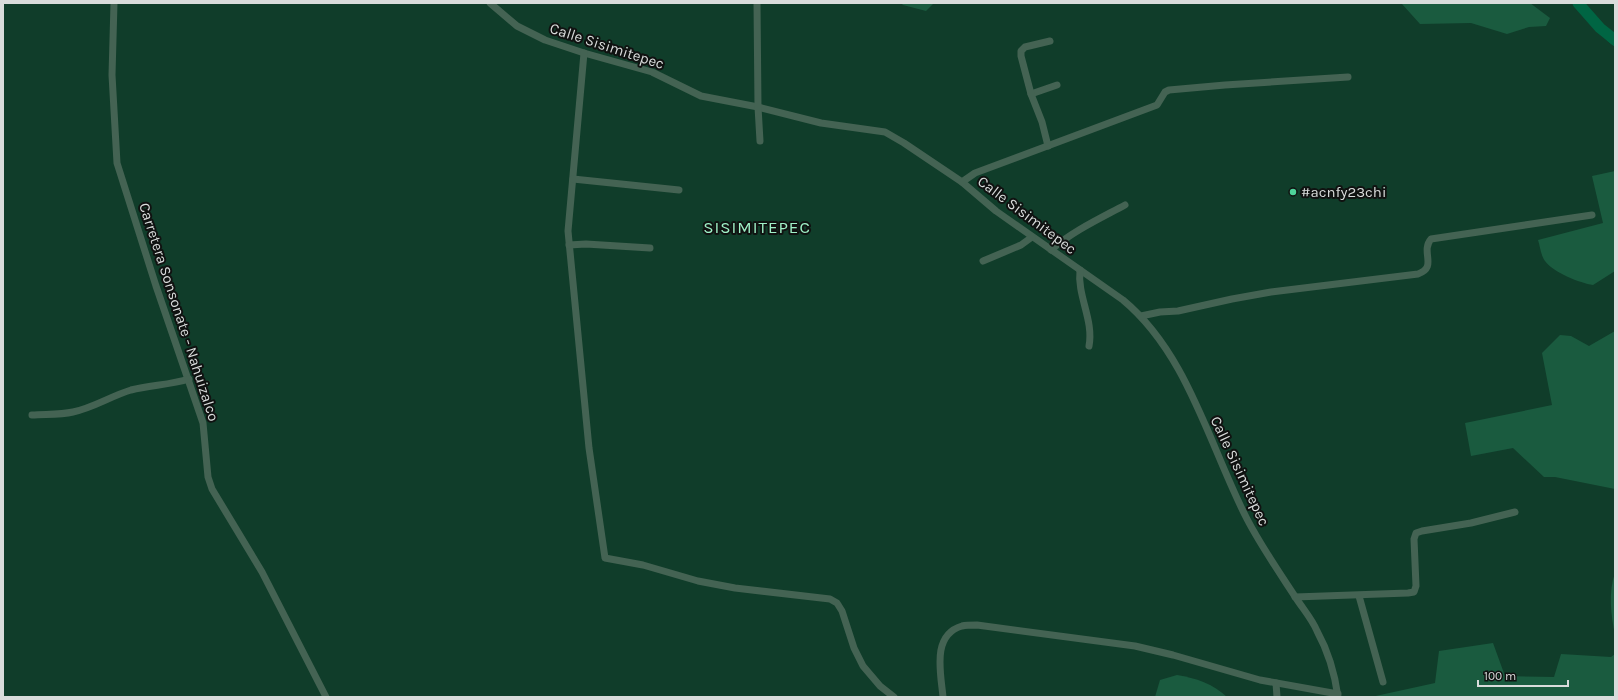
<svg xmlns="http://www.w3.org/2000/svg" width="1618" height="700" font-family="Karla,sans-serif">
<rect width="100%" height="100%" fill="#252a27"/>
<rect fill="#103d2a" x="3" y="3" width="1612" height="694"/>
<g fill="#1a5b3f">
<path d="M901 3H934L926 11 903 5Z"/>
<path d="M1396 3H1530L1550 18 1546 26 1529 27 1507 34 1471 23 1420 24 1402 4Z"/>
<path d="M1615 171V271L1593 285C1580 283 1554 273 1545 261 1541 256 1540 246 1538 240L1603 223 1592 176Z"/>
<path d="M1615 331V489L1555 477H1544L1513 448 1471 456 1465 423 1552 405 1542 353 1560 335 1571 336 1589 346Z"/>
<path d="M1615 573V635C1611 616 1608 592 1615 573Z"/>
<path d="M1493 643 1505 676 1554 677 1561 654 1611 657 1615 654V697H1371L1435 683 1439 651Z"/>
<path d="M1177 675C1196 678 1213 684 1227 697H1155L1160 680Z"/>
</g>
<path fill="#006543" d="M1593 21 1615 34V47C1605 40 1598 32 1593 21Z"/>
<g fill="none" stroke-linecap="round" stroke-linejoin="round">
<path stroke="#006543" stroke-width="11" d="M1578 3 1600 28 1615 40"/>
<g stroke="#446353" stroke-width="7">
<path d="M114 3 112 75 117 163 156 286 203 423 208 477 212 489 262 572 326 697"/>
<path d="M490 3 517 26 545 40 584 53 652 72 701 96 758 107 821 123 885 132 904 143 962 182 996 211 1123 300C1188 354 1209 445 1247 519 1261 546 1279 572 1296 598 1303 609 1312 619 1317 631 1328 651 1335 675 1338 697"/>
<path d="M757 3 758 107 760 141"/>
<path d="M584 53 568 231 589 448 605 558 643 565 698 581 735 588 830 599 837 603 842 611 854 648 863 666 880 686 894 697"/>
<path d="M1031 94 1057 85"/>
<path d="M1048 146 1042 122 1031 94 1021 56V51L1025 47 1050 41"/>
<path d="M573 179 679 190"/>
<path d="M962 182 975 173 1157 105 1165 92 1169 90 1225 85 1348 77"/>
<path d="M569 245 586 244 650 248"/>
<path d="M1051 250C1073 231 1099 219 1125 205"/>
<path d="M983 261 1021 245 1032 237"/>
<path d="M1080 270C1077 296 1094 320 1089 346"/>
<path d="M1141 316 1160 312 1178 311 1232 299 1271 292 1418 274C1438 267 1420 252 1431 239L1592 215"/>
<path d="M32 415C46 414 60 415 73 412 93 408 111 396 131 390 150 385 170 385 189 379"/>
<path d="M1359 596 1383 682"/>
<path d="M1295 597 1408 593 1414 592 1416 586 1414 539 1416 533 1422 531 1471 523 1515 512"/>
<path d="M1276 683 1277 697"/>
<path d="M943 697C941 674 931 635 962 626 966 625 972 625 977 625L1135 646 1173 655 1260 680 1338 694"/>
</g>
</g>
<circle fill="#4ed39a" stroke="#101211" stroke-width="1.5" cx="1293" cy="192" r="4"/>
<g text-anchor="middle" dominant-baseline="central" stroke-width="4" stroke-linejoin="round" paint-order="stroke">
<g font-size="15" fill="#d9dcdb" stroke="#101211">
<text transform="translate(607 46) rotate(18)">Calle Sisimitepec</text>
<text transform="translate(1027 215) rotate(37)">Calle Sisimitepec</text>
<text transform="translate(179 312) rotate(72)">Carretera Sonsonate - Nahuizalco</text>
<text transform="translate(1240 471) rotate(65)">Calle Sisimitepec</text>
</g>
<g font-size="15" fill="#d9dcdb" stroke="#101211" text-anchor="start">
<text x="1301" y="192">#acnfy23chi</text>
</g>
<g font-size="17" letter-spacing="1" fill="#9ff1c7" stroke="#101211">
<text x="757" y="227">SISIMITEPEC</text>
</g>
</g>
<rect width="1618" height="700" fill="none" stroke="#d9dcdb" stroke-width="8"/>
<path d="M1478 680v6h90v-6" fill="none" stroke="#d9dcdb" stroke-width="2"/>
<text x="1484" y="680" font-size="12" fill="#d9dcdb" stroke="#101211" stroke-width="3" paint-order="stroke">100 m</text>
</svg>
